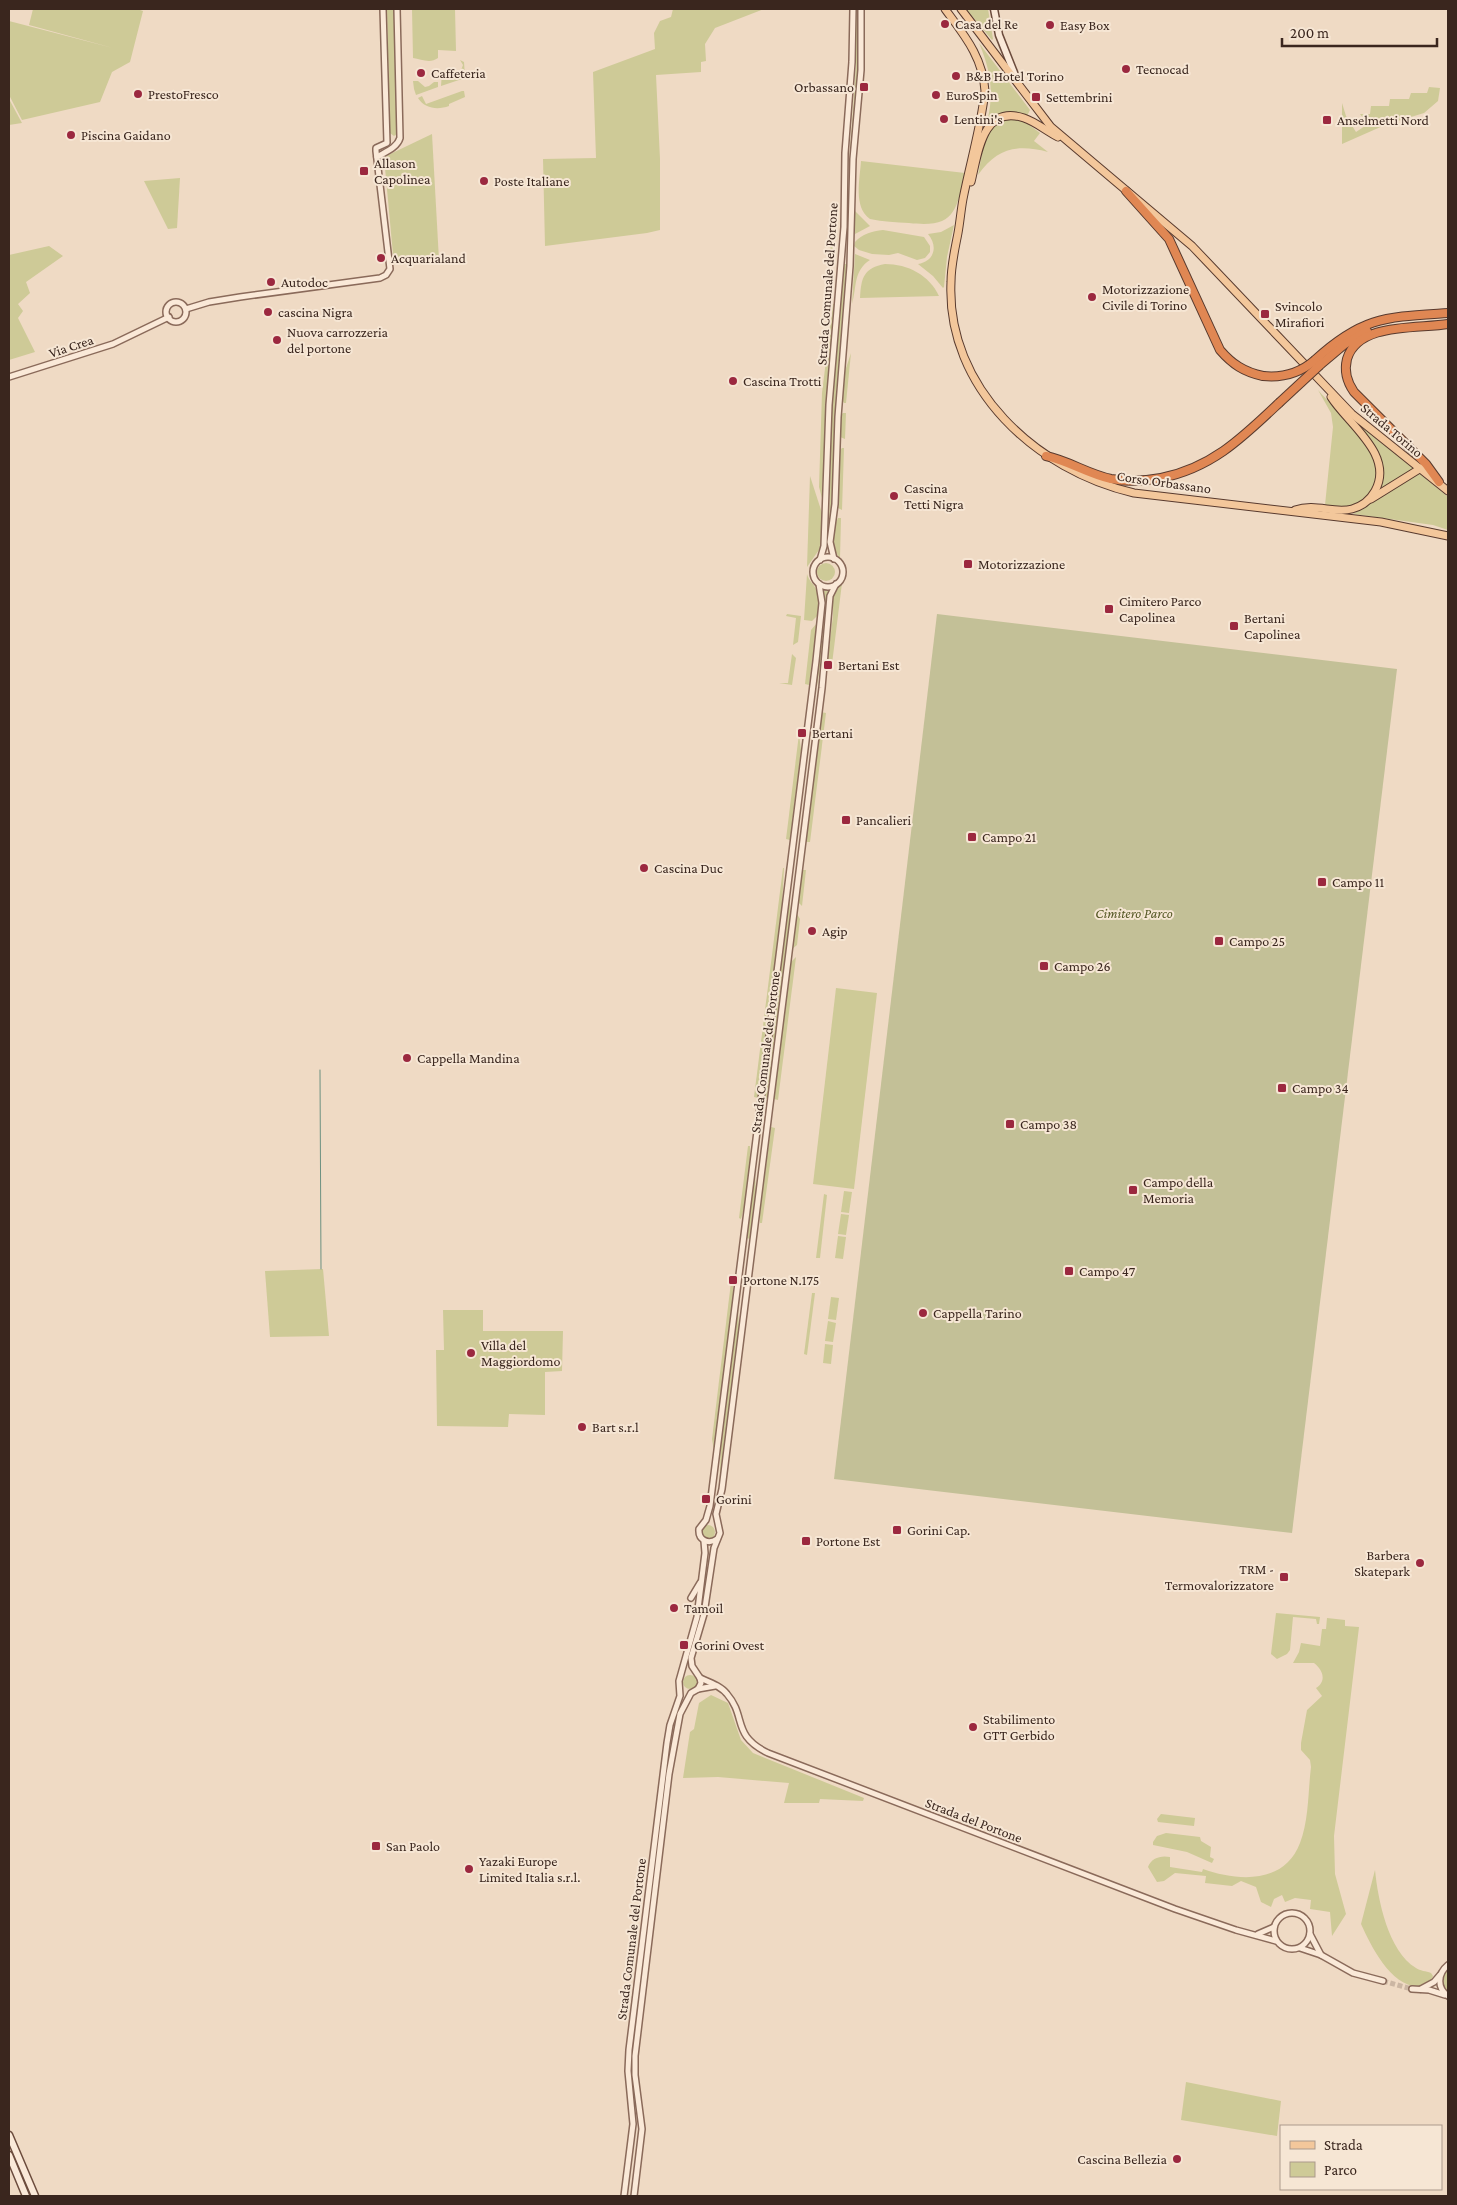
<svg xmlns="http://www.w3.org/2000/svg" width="1457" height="2205" font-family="'Crimson Pro',serif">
<rect width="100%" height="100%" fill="#efdac4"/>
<g fill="#ceca97">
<path d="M33 9H137L143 11 130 62 112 72 100 102 22 120 9 95V21L113 48 29 25Z"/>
<path d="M387 9H395L398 133 394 136 390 133Z"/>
<path d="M412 9H455L456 51 438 50V58C430 64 421 59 413 58Z"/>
<path d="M673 9H764L715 28 705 44 706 61 701 62V72L656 75 660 159V230L647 233 545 246 543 159 596 158 593 72 655 49 654 33 660 21 671 17Z"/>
<path d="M856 9H859V69L851 166 849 165 856 67Z"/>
<path d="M966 9H988L993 39 992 40Z"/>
<path d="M979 43 1030 110 1027 116 1009 113 991 119 988 118C994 90 990 69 979 43Z"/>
<path d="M460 60 464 62 465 78 441 86 442 72H448L453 75 460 73 463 65Z"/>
<path d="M413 81H418L425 87 429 86 434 82H438V87L416 95 414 89Z"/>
<path d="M1429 87 1440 88 1438 101 1424 113 1385 125 1342 144V103L1346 116 1356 132 1368 124 1360 114H1370L1371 106H1389L1390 99H1409L1411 93H1427Z"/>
<path d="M462 91H464L465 97 449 104V106C438 110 425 109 418 98L422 96 426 104Z"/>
<path d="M9 99 22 123 9 125Z"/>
<path d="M1007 119 1024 121 1040 133 1034 141 1048 152C1017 144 997 148 978 175 983 152 982 128 1007 119Z"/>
<path d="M432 134 439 260 394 265 384 157Z"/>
<path d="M861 161 965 173C956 213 954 228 909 223 896 222 883 222 870 219 853 207 860 179 861 161Z"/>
<path d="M180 178 177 228 168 229 144 181Z"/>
<path d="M855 211 870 226 855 234 854 212Z"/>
<path d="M954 225 947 257 944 287 943 288 933 276 918 264C935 261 938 246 928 234L941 232Z"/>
<path d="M833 226H837L833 260H829Z"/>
<path d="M883 230 924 237 930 246V252L925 258 917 260 898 253 889 255 872 254 859 250 854 246 855 242C862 234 872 231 883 230Z"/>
<path d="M49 246 63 256 26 282 30 293 18 304 23 311 18 318 35 352 9 360V255Z"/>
<path d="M855 254 870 260C853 271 857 287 852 304Z"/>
<path d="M843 264H847L836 396 832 511 829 534 832 396Z"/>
<path d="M885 264C908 264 929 275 939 296L860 298C861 277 864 268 885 264Z"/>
<path d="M833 304H835L827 395 822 498 819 487 822 393Z"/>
<path d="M851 353 846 403H844L842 400 844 374Z"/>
<path d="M1318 390C1338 413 1400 465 1367 496 1355 508 1340 508 1325 505L1333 427 1331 413Z"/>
<path d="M843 413H846L845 439 840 437 841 415Z"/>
<path d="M1355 422 1414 469 1380 490C1387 455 1375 448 1355 422Z"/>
<path d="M842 448H844L842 510 838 508 840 450Z"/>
<path d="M1419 473 1448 497V530L1433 525 1353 514Z"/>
<path d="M810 476 822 513 821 547 807 567Z"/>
<path d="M838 518H841L840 558C830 548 832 530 838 518Z"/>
<circle cx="826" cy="572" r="9"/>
<path d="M807 574C809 581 813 583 816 589 820 596 819 607 818 615L812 621 804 620Z"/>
<path d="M842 583 832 664H827L833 616V596Z"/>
<path d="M824 591H829L827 597 828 615 817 686H815L825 602Z"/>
<path d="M787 614 801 616 798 642 793 645 796 618 786 616Z"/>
<path d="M817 623 809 685 805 684 811 630Z"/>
<path d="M792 654 796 658 792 685 779 683H788Z"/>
<path d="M821 712 826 713 810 842H806Z"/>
<path d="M799 734 801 750 790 840 786 839Z"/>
<path d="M783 868H784L782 907 758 1098 754 1097Z"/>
<path d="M802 870H806L802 906 798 902Z"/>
<path d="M789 893 791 916 769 1095 767 1099H764Z"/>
<path d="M797 914 800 919 797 945 792 949Z"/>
<path d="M796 957 778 1100 774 1099 791 962Z"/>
<path d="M836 988 877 993 854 1189 813 1184Z"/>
<path d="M771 1127 775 1128 762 1223H760V1213Z"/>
<path d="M748 1146H750C751 1171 748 1195 741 1219L739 1218Z"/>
<path d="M755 1173 756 1194 750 1239 747 1238Z"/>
<path d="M844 1191 852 1192 849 1213 841 1212Z"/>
<path d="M824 1194 827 1195 820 1258H816Z"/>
<path d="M841 1214 849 1215 846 1235 838 1234Z"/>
<path d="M838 1236 846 1237 843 1259 835 1258Z"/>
<path d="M323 1269 329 1336 270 1337 265 1271Z"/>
<path d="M731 1282 733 1283V1300L714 1451 712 1439Z"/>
<path d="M812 1293H815L807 1355 804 1354Z"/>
<path d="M831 1297 839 1298 836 1320 828 1319Z"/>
<path d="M738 1308 739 1332 719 1495 721 1442Z"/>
<path d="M443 1310H483V1331H563L562 1371 545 1372V1415L509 1414 508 1427 437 1426 436 1350H444Z"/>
<path d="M828 1321 836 1323 833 1342 825 1341Z"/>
<path d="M825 1344 833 1345 831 1364 823 1363Z"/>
<circle cx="708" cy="1532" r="7"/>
<path d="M1276 1613 1320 1617 1319 1624H1317L1316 1619 1293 1617 1290 1650 1287 1654 1277 1659 1271 1654Z"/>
<path d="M1327 1618 1345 1620V1626L1359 1627 1334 1836 1335 1874 1346 1914 1332 1936 1330 1912 1310 1909 1311 1900 1295 1898 1285 1902 1282 1895 1274 1899 1271 1907 1261 1902 1256 1887 1241 1881 1232 1886 1205 1883 1206 1876 1175 1873 1164 1881 1157 1882 1148 1867C1151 1858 1161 1855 1170 1857V1867L1202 1872 1203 1869C1237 1881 1284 1885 1300 1843 1309 1820 1308 1791 1311 1767L1310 1760 1301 1750V1743L1307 1710 1322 1696 1316 1688C1327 1681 1323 1670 1314 1663H1293L1299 1652 1301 1643 1320 1646 1322 1629H1326Z"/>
<circle cx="690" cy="1682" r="7"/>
<path d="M711 1695 728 1703 741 1740 753 1753 864 1798 863 1801 820 1799 819 1803H784L789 1783 718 1777 683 1778 690 1732 694 1729 699 1703Z"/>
<path d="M1161 1814 1195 1818 1194 1826 1158 1822 1157 1819Z"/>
<path d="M1166 1833 1200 1837 1201 1841 1211 1847 1210 1857 1214 1859 1212 1863 1187 1852 1153 1845V1842L1157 1836Z"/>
<path d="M1375 1870C1378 1900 1388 1951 1416 1968 1420 1971 1426 1971 1431 1973L1433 1976C1431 1982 1425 1987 1418 1987 1390 1985 1371 1946 1361 1924Z"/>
<path d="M1448 1965V1996L1441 1988 1444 1969Z"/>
<path d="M1186 2082 1281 2101 1277 2136 1181 2120Z"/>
</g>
<path fill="#c3c097" d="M937 614 1397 669 1292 1533 834 1479Z"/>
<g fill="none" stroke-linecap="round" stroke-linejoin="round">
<path stroke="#6c9181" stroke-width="1" d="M320 1070 321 1269"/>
<path stroke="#cbb6a3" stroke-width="5" stroke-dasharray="5 2.5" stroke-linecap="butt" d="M1383 1981 1412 1989"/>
<defs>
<g id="tertiary">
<path d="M377 157C385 152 397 148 400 138L397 9"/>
<circle cx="176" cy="312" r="10"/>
<path d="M186 309 209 302 240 297 380 278 386 275 390 269 376 151V148L387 143 383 9"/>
<path d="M9 377 113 344 169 317"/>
<circle cx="828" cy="572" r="15"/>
<path d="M834 559 830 542 835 504 838 417 850 266 853 159 861 70V9"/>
<path d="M820 560 824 546 829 405 844 227 845 153 852 62 853 9"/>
<path d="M717 1539C708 1545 698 1540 699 1529L706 1520 710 1506 816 661 822 603 819 584"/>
<path d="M691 1598 700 1583"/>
<path d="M700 1678C709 1682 721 1686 727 1694 747 1717 731 1735 768 1753L1175 1909 1236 1930 1276 1941"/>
<path d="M698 1689 715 1686"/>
<circle cx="1292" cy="1931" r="18"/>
<path d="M1258 1934 1274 1927"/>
<path d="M1310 1934 1321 1955"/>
<path d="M1300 1948 1321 1955 1353 1973 1383 1981"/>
<path d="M1448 1965C1437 1974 1437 1988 1448 1996"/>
<path d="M1412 1989 1429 1990 1445 1995"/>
<path d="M1421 1989 1434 1982 1440 1975"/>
<path d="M624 2196 633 2124 628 2071 629 2050 667 1743 670 1725 680 1696 679 1681 697 1617 705 1553 704 1541"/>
<path d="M634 2196 642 2129 635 2075V2056L669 1774 680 1714 691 1693 698 1689 701 1683 700 1678 692 1666 691 1658 704 1614 714 1548 720 1533 716 1514 722 1489 822 688 830 596 836 584"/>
</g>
<g id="secondary">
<path d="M994 9 999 35 1017 80"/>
<path d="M9 2135 35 2196"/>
<path d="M9 2155 26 2196"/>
</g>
<g id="primary">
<path d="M945 9C964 35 983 57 985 91 981 127 970 163 963 199 961 210 960 222 958 233 955 249 951 265 951 282 946 388 1037 471 1134 493L1381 522 1448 536"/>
<path d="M961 9 1051 127 1192 246 1352 414 1448 491"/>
<path d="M971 182C978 154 982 104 1024 118 1036 122 1046 131 1058 137"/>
<path d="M1371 499 1421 468"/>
<path d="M1295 510C1316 503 1334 514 1352 509 1363 506 1370 500 1375 491 1395 455 1348 424 1331 397"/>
</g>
<g id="motorway">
<path d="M1126 191 1169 239 1220 350C1232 364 1244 372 1263 376"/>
<path d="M1315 360C1363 316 1387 317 1448 313"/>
<path d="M1320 365 1345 344 1367 331"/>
<path d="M1046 456C1069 461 1088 474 1111 479 1128 482 1145 481 1161 478 1212 468 1243 437 1279 403"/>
<path d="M1439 482 1426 464 1354 392C1347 382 1344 371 1347 359 1358 322 1418 329 1448 324"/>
</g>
</defs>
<use href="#tertiary" stroke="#8a6a5a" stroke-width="8"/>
<use href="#secondary" stroke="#6c4c3d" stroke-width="9"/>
<use href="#primary" stroke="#583a2e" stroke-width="9"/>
<use href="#motorway" stroke="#583a2e" stroke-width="10"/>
<use href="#tertiary" stroke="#fae9d8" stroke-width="5"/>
<use href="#secondary" stroke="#fae9d8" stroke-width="6"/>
<use href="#primary" stroke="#f3c79b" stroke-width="7"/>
<use href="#motorway" stroke="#e08753" stroke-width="8"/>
<defs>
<g id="motorway-bridge">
<path d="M1263 376C1282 378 1300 373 1315 360"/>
<path d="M1279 403 1320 365"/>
</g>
</defs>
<use href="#motorway-bridge" stroke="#583a2e" stroke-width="10" stroke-linecap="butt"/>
<use href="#motorway-bridge" stroke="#e08753" stroke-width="8"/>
</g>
<g fill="#9b283f" stroke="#f6e6d4" stroke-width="2">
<circle cx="945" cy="24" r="5"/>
<circle cx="1050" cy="25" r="5"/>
<circle cx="1126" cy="69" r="5"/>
<circle cx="421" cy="73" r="5"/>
<circle cx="956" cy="76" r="5"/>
<rect x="859" y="82" width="10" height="10" rx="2.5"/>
<circle cx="138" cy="94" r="5"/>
<circle cx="936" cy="95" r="5"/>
<rect x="1031" y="92" width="10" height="10" rx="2.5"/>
<circle cx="944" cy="119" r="5"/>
<rect x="1322" y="115" width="10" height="10" rx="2.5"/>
<circle cx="71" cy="135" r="5"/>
<rect x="359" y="166" width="10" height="10" rx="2.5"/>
<circle cx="484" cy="181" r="5"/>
<circle cx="381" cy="258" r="5"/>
<circle cx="271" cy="282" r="5"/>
<circle cx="1092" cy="297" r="5"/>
<circle cx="268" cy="312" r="5"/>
<rect x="1260" y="309" width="10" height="10" rx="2.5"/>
<circle cx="277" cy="340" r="5"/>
<circle cx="733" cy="381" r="5"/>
<circle cx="894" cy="496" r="5"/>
<rect x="963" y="559" width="10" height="10" rx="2.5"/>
<rect x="1104" y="604" width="10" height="10" rx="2.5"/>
<rect x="1229" y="621" width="10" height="10" rx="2.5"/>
<rect x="823" y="660" width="10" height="10" rx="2.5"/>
<rect x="797" y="728" width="10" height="10" rx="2.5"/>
<rect x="841" y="815" width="10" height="10" rx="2.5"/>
<rect x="967" y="832" width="10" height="10" rx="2.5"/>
<circle cx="644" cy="868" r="5"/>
<rect x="1317" y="877" width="10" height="10" rx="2.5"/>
<circle cx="812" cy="931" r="5"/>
<rect x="1214" y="936" width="10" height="10" rx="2.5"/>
<rect x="1039" y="961" width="10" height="10" rx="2.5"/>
<circle cx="407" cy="1058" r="5"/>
<rect x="1277" y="1083" width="10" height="10" rx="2.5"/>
<rect x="1005" y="1119" width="10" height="10" rx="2.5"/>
<rect x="1128" y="1185" width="10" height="10" rx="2.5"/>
<rect x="1064" y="1266" width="10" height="10" rx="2.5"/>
<rect x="728" y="1275" width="10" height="10" rx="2.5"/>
<circle cx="923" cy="1313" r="5"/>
<circle cx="471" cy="1353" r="5"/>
<circle cx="582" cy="1427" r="5"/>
<rect x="701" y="1494" width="10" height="10" rx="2.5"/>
<rect x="892" y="1525" width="10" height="10" rx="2.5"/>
<rect x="801" y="1536" width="10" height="10" rx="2.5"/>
<circle cx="1420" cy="1563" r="5"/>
<rect x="1279" y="1572" width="10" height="10" rx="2.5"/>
<circle cx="674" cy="1608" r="5"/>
<rect x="679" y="1640" width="10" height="10" rx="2.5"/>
<circle cx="973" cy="1727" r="5"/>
<rect x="371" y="1841" width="10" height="10" rx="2.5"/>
<circle cx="469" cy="1869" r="5"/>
<circle cx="1177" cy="2159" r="5"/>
</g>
<g text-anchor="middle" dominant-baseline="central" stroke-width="4" stroke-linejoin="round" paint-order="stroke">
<g font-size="14" fill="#3a261e" stroke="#f6e6d4" text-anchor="start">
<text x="955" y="24">Casa del Re</text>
<text x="1060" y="25">Easy Box</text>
<text x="1136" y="69">Tecnocad</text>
<text x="431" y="73">Caffeteria</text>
<text x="966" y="76">B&amp;B Hotel Torino</text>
<text x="854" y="87" text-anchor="end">Orbassano</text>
<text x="148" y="94">PrestoFresco</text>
<text x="946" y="95">EuroSpin</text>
<text x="1046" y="97">Settembrini</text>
<text x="954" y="119">Lentini's</text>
<text x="1337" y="120">Anselmetti Nord</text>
<text x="81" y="135">Piscina Gaidano</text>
<text x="374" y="163">Allason<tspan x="374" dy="16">Capolinea</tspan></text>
<text x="494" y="181">Poste Italiane</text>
<text x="391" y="258">Acquarialand</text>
<text x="281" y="282">Autodoc</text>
<text x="1102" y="289">Motorizzazione<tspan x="1102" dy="16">Civile di Torino</tspan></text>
<text x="1275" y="306">Svincolo<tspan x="1275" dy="16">Mirafiori</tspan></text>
<text x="278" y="312">cascina Nigra</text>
<text x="287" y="332">Nuova carrozzeria<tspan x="287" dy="16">del portone</tspan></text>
<text x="743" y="381">Cascina Trotti</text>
<text x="904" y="488">Cascina<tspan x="904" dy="16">Tetti Nigra</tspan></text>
<text x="978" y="564">Motorizzazione</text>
<text x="1119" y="601">Cimitero Parco<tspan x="1119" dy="16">Capolinea</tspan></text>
<text x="1244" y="618">Bertani<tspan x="1244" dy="16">Capolinea</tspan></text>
<text x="838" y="665">Bertani Est</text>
<text x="812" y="733">Bertani</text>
<text x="856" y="820">Pancalieri</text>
<text x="982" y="837">Campo 21</text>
<text x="654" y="868">Cascina Duc</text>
<text x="1332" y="882">Campo 11</text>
<text x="822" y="931">Agip</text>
<text x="1229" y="941">Campo 25</text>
<text x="1054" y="966">Campo 26</text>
<text x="417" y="1058">Cappella Mandina</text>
<text x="1292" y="1088">Campo 34</text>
<text x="1020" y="1124">Campo 38</text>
<text x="1143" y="1182">Campo della<tspan x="1143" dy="16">Memoria</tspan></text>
<text x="1079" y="1271">Campo 47</text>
<text x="743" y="1280">Portone N.175</text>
<text x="933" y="1313">Cappella Tarino</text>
<text x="481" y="1345">Villa del<tspan x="481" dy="16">Maggiordomo</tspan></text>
<text x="592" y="1427">Bart s.r.l</text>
<text x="716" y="1499">Gorini</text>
<text x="907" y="1530">Gorini Cap.</text>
<text x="816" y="1541">Portone Est</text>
<text x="1410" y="1555" text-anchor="end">Barbera<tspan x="1410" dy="16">Skatepark</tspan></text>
<text x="1274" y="1569" text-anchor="end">TRM -<tspan x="1274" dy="16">Termovalorizzatore</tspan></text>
<text x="684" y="1608">Tamoil</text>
<text x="694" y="1645">Gorini Ovest</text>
<text x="983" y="1719">Stabilimento<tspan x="983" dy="16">GTT Gerbido</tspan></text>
<text x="386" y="1846">San Paolo</text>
<text x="479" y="1861">Yazaki Europe<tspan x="479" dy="16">Limited Italia s.r.l.</tspan></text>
<text x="1167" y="2159" text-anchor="end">Cascina Bellezia</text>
</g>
<g font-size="14" fill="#3a261e" stroke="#f6e6d4">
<text transform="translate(827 284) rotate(-86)">Strada Comunale del Portone</text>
<text transform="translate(71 346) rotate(-18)">Via Crea</text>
<text transform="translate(1392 430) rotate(40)">Strada Torino</text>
<text transform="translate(1164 482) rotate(8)">Corso Orbassano</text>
<text transform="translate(765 1052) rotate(-83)">Strada Comunale del Portone</text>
<text transform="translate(974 1820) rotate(21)">Strada del Portone</text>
<text transform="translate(631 1939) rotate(-83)">Strada Comunale del Portone</text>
</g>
<g font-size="14" font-style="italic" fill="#545724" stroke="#f6e6d4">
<text x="1134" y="913">Cimitero Parco</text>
</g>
</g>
<rect width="1457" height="2205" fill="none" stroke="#3a261e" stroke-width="20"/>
<rect x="1280" y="2125" width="162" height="65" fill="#f6e6d4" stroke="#ab998b"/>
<rect x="1290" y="2141" width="25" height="8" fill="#f3c79b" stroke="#ab998b"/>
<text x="1324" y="2150" font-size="15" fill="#3a261e">Strada</text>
<rect x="1290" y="2162" width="25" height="15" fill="#ceca97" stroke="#ab998b"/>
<text x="1324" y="2175" font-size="15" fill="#3a261e">Parco</text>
<path d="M1282 38v8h155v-8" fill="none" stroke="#3a261e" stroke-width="2.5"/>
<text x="1290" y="38" font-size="15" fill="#3a261e" stroke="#f6e6d4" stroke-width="4" paint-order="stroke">200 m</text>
</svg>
